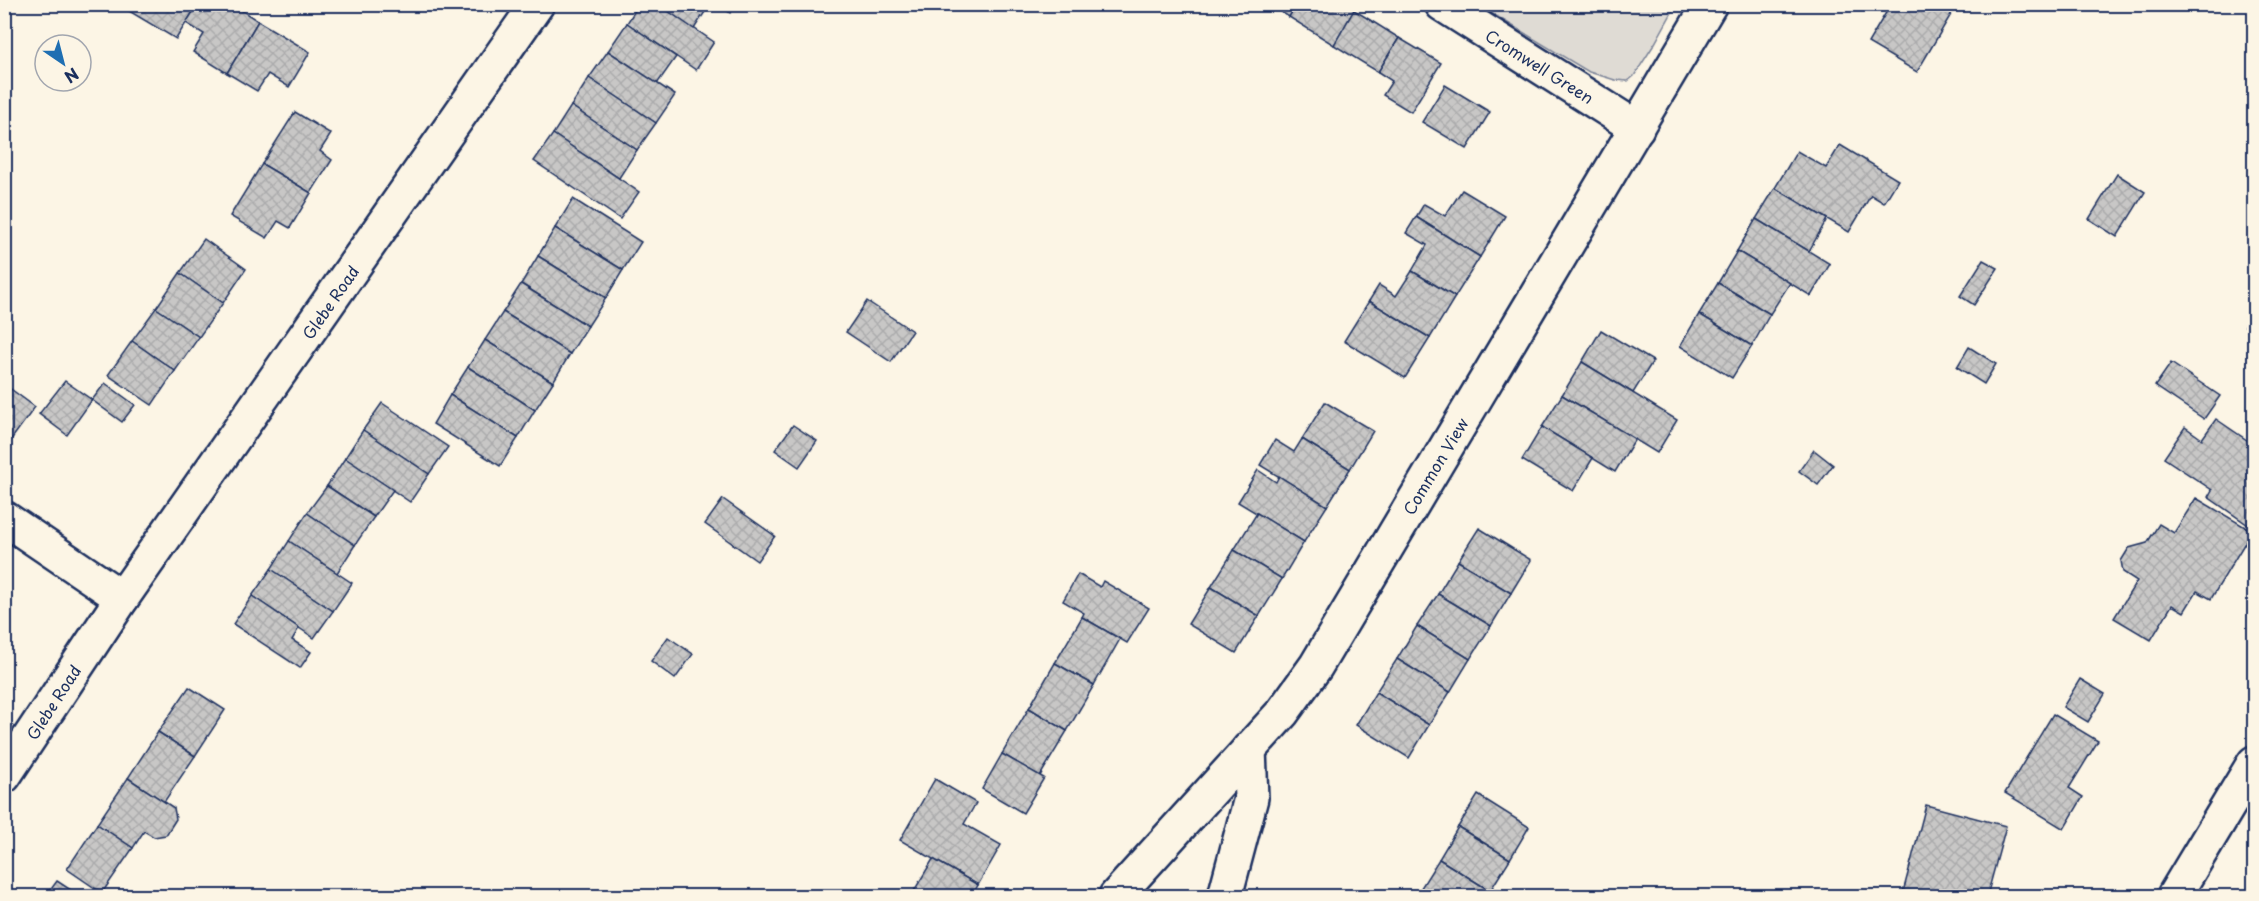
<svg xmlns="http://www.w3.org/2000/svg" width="2259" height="901" font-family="'Playpen Sans',sans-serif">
<defs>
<pattern id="building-cross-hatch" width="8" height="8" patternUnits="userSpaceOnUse" patternTransform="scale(1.5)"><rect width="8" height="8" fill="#c8c7c6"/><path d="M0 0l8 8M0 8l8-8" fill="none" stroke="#ababac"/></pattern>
</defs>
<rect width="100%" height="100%" fill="#fcf5e5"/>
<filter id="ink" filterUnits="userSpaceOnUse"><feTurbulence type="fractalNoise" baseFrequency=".0167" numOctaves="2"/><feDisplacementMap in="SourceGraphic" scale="12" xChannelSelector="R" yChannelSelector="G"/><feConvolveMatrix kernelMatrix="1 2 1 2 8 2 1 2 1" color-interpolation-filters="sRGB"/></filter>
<g filter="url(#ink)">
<path fill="#dfdbd4" stroke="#7d8599" stroke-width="1.5" d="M1478 5 1676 4V5L1655 43 1634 76 1628 81 1615 80 1589 72Z"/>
<g fill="url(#building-cross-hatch)" stroke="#1b2f5e" stroke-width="1.5">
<path d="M126 4H198L176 39 124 8Z"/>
<path d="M198 4H232L258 21 227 73 193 52 204 34 186 23Z"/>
<path d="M639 4H658L714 42 696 70 627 23Z"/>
<path d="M658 4H710L694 29Z"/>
<path d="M718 4H735L730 13Z"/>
<path d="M1268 4H1297L1289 17Z"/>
<path d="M1297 4H1345L1354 10 1334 45 1289 17Z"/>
<path d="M1891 4H1942L1953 11 1917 72 1868 43Z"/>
<path d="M1942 4H1957L1953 11Z"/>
<path d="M1354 10 1399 38 1378 72 1334 45Z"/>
<path d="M258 21 310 52 289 87 268 74 257 91 227 73Z"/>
<path d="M627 23 676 57 657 84 608 51Z"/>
<path d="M1399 38 1441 63 1411 112 1383 95 1392 81 1378 72Z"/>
<path d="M608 51 675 95 656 123 589 78Z"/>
<path d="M589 78 656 123 637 150 571 106Z"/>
<path d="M1445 85 1490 112 1467 149 1422 122Z"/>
<path d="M571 106 637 150 619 178 553 134Z"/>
<path d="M295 112 331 134 320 151 332 160 311 193 262 164Z"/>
<path d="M553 134 639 192 620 219 534 161Z"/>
<path d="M1840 145 1898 180 1884 203 1871 195 1849 232 1775 188 1797 151 1826 168Z"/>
<path d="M262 164 311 193 290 228 278 221 267 238 230 216Z"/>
<path d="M2117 174 2145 192 2117 237 2089 219Z"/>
<path d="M1775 188 1827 219 1809 251 1756 219Z"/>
<path d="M1462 190 1505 216 1480 257 1416 217 1424 204 1445 216Z"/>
<path d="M573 199 641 242 623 270 555 228Z"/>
<path d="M1416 217 1480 257 1455 297 1412 271 1427 245 1406 233Z"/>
<path d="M1756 219 1830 264 1811 296 1737 251Z"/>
<path d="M555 228 623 270 606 298 538 256Z"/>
<path d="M204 239 246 269 223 303 180 273Z"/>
<path d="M1737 251 1790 283 1770 314 1718 283Z"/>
<path d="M538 256 606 298 588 326 521 284Z"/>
<path d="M1983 260 1998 268 1974 305 1960 296Z"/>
<path d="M1412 271 1455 297 1430 338 1369 301 1379 285 1396 296Z"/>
<path d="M180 273 223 303 199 337 156 308Z"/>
<path d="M1718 283 1770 314 1752 346 1699 314Z"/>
<path d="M521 284 588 326 570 354 503 312Z"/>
<path d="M867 301 912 331 891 362 846 332Z"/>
<path d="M1369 301 1430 338 1405 378 1344 341Z"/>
<path d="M156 308 199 337 175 371 132 341Z"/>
<path d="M2254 310V333L2245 326Z"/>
<path d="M503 312 570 354 553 382 485 340Z"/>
<path d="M1699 314 1752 346 1732 378 1680 346Z"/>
<path d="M1601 330 1653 361 1633 393 1582 362Z"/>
<path d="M485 340 553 382 535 410 468 367Z"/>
<path d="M132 341 175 371 152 405 108 375Z"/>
<path d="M1969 347 1996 364 1984 384 1957 367Z"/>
<path d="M1582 362 1677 420 1657 453 1562 395Z"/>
<path d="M2171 363 2220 396 2204 419 2155 386Z"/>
<path d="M468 367 535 410 518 438 450 395Z"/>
<path d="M65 381 92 400 67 435 39 414Z"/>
<path d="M105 383 135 405 122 422 92 400Z"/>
<path d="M4 384 35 407 7 445 4 444Z"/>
<path d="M450 395 518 438 500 466 433 424Z"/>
<path d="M1562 395 1635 439 1615 472 1542 427Z"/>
<path d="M1325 402 1373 431 1350 469 1302 439Z"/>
<path d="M382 403 448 447 429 474 363 430Z"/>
<path d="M2216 419 2254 445V529L2208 497 2212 490 2164 458 2185 427 2202 439Z"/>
<path d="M793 425 817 441 799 467 775 450Z"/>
<path d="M1542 427 1593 458 1573 491 1522 460Z"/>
<path d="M363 430 429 474 410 502 345 458Z"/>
<path d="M1302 439 1350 469 1327 506 1260 465 1275 440 1294 452Z"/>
<path d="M1814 450 1833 465 1818 485 1799 471Z"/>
<path d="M345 458 393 490 374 517 327 486Z"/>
<path d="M1258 470 1276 482 1279 476 1327 506 1304 542 1238 502Z"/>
<path d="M327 486 374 517 355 545 307 513Z"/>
<path d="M2196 498 2252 531 2211 599 2197 591 2184 612 2172 605 2151 640 2114 618 2137 581 2123 572 2121 561 2129 548 2147 543 2159 524 2174 533Z"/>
<path d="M723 499 775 536 757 561 705 524Z"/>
<path d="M307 513 355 545 337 573 289 541Z"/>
<path d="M1257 513 1304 542 1282 579 1234 550Z"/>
<path d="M1479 528 1531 560 1511 593 1458 561Z"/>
<path d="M289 541 352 583 333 611 271 569Z"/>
<path d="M1234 550 1282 579 1259 616 1211 587Z"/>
<path d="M1458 561 1511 593 1491 626 1438 594Z"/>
<path d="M271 569 333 611 314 638 252 596Z"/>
<path d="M1078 574 1100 587 1103 581 1149 608 1127 643 1082 617 1084 613 1063 601Z"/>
<path d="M1211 587 1259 616 1236 653 1188 624Z"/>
<path d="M1438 594 1491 626 1470 659 1417 626Z"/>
<path d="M252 596 299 628 292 640 311 652 300 668 233 624Z"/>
<path d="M1082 617 1120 639 1094 685 1055 663Z"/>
<path d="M1417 626 1470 659 1450 692 1397 659Z"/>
<path d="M668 637 693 654 675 679 651 661Z"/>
<path d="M1397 659 1450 692 1429 725 1376 692Z"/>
<path d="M1055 663 1094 685 1067 731 1029 708Z"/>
<path d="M2080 679 2105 694 2088 722 2063 707Z"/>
<path d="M189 687 225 710 195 756 158 732Z"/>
<path d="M1376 692 1429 725 1409 758 1356 725Z"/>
<path d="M1029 708 1067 731 1040 776 1002 754Z"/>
<path d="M2053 714 2098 741 2069 788 2083 797 2064 829 2005 793Z"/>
<path d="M158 732 195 756 164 802 128 778Z"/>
<path d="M1002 754 1044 778 1023 813 982 789Z"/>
<path d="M128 778 174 808 176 819 166 835 154 837 144 831 133 848 97 824Z"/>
<path d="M935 779 976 803 964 824 1001 845 978 885 900 840Z"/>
<path d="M1478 795 1529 827 1510 859 1458 827Z"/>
<path d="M1926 805 2006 826 1987 896H1902Z"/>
<path d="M97 824 133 848 102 893 67 869Z"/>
<path d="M1458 827 1510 859 1490 891 1439 859Z"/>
<path d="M933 859 978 885 972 896H911Z"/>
<path d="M1439 859 1490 891 1499 896H1427L1419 891Z"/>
<path d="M57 881 80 896H46Z"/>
</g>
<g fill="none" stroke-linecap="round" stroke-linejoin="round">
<defs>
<g id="minor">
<path d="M1442 4 1637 128"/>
<path d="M4 518 122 598"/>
<path d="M4 776 122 598 537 4"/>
<path d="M1116 896 1282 713 1316 666 1710 4"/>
<path d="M1225 896 1251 798 1249 749"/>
<path d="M2174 896 2254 763"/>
</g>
</defs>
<use href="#minor" stroke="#1b2f5e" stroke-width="38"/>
<use href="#minor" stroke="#fcf5e5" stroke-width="33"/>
</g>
</g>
<g text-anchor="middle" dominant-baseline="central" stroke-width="6" stroke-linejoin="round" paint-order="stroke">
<g font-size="16" fill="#1b2f5e" stroke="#fcf5e5">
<text transform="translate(1540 66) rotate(32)">Cromwell Green</text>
<text transform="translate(330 302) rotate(-55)">Glebe Road</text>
<text transform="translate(1435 466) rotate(-59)">Common View</text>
<text transform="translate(53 702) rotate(-57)">Glebe Road</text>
</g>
</g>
<rect width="2259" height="901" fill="none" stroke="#fcf5e5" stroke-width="24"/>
<rect x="12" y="12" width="2235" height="877" fill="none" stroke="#1b2f5e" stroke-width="2" filter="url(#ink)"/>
<g transform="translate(63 63) rotate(145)"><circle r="28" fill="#fcf5e5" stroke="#a2a6af" stroke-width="1.5"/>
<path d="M0-4.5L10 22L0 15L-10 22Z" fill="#1f6fb2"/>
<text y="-9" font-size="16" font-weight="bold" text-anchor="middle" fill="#1b2f5e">N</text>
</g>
</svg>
